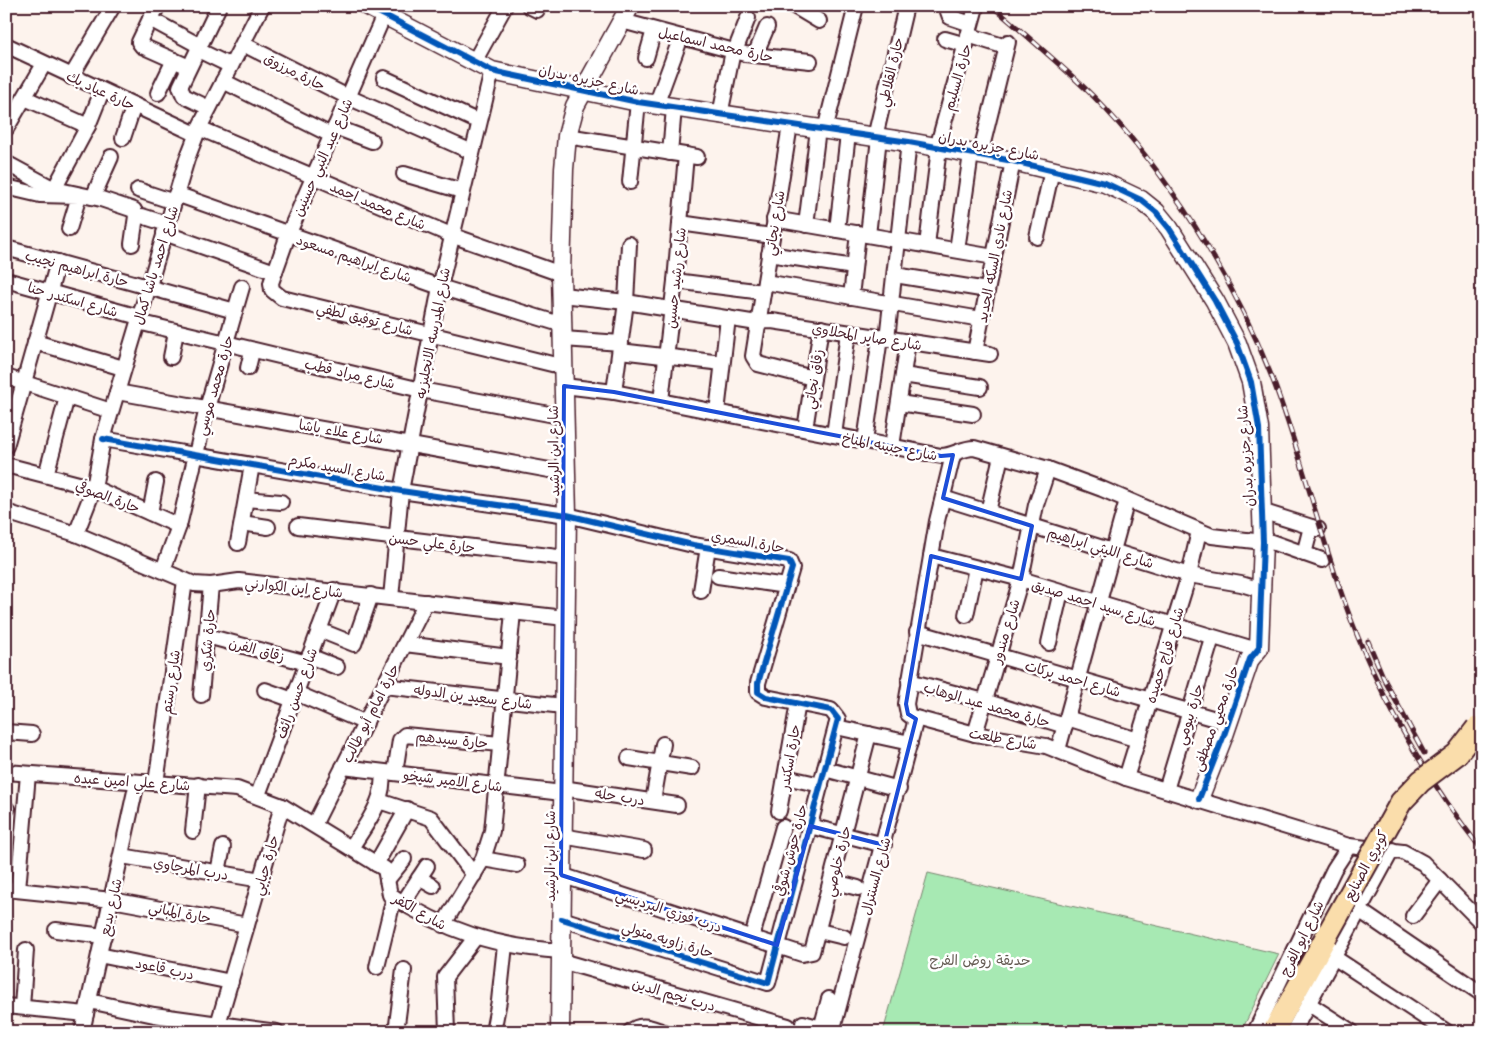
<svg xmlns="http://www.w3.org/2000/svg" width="1488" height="1038" font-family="'Playpen Sans','Playpen Sans Arabic',sans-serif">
<rect width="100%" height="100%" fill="#fdf3ed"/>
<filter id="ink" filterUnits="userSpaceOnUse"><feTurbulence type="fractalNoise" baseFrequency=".02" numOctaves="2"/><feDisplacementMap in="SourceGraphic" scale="10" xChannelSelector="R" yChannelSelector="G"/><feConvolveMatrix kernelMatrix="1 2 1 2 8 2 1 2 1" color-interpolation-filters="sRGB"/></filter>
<g filter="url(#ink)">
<path fill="#a7e9b3" stroke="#78846f" d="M928 873 1279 954 1241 1032H883Z"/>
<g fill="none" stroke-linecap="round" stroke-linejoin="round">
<defs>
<g id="minor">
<path d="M158 6 150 19 200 46"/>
<path d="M529 6 537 10"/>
<path d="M794 6 819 21"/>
<path d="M946 6 950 17 971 24"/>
<path d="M384 15 288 235 271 283 272 290 282 298 564 367"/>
<path d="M150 19 139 42 142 46 189 67"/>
<path d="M622 21 745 54 810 61"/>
<path d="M968 35 1006 47"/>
<path d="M945 39 966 45"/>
<path d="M243 44 348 97 472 152"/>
<path d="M6 45 196 134"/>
<path d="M198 50 231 66"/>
<path d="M735 51 748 18"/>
<path d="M755 55 767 27"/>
<path d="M646 58 654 30"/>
<path d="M474 62 505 6"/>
<path d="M71 77 113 6"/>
<path d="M384 78 479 122"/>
<path d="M223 81 331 135"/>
<path d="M158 93 174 60"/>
<path d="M25 98 88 126"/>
<path d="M656 105 681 37"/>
<path d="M209 108 184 96 180 87 219 6"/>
<path d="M720 115 733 51"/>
<path d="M790 125 753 356 758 364 813 378"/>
<path d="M335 127 372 141"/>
<path d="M199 128 451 235 561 274"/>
<path d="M6 129 44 64"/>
<path d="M825 130 856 6"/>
<path d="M567 136 697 157"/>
<path d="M875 137 906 6"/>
<path d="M123 138 134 105"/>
<path d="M937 148 976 7"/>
<path d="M670 153 674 108"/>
<path d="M980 155 1008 42"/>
<path d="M6 163 54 189 101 199 134 210 136 216 132 244"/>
<path d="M404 174 462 191"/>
<path d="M630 182 638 102"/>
<path d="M6 187 40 195 79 196 69 229"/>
<path d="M138 190 174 202"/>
<path d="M176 194 440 287 563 325"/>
<path d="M51 195 88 126 102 91"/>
<path d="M93 197 111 157"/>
<path d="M142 216 167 224"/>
<path d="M774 219 994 257"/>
<path d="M680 223 772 236"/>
<path d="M806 225 818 129"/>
<path d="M837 230 848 134"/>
<path d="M164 233 275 272"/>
<path d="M868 235 879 138"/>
<path d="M1037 237 1052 170"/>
<path d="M927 245 939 148"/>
<path d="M6 248 235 311"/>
<path d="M957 250 971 154"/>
<path d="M769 254 854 267"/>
<path d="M895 275 987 290"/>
<path d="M6 280 139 317"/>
<path d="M675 281 763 292"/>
<path d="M765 282 981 319"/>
<path d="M562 295 626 302 751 322 772 321 990 354"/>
<path d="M851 297 858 233"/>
<path d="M138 322 421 390 565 417"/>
<path d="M563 339 621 343"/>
<path d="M887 339 909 142"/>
<path d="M35 342 123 368"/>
<path d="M620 351 722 363"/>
<path d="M975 352 1013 161"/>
<path d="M171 357 176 332"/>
<path d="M248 368 252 351"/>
<path d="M903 375 980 387"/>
<path d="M6 377 111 411"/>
<path d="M564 386 614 392 941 456C953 456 962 448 974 448L1048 469 1102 489 1212 536 1263 542"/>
<path d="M117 392 566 473"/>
<path d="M614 392 626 302 629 244"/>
<path d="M661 401 675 281 686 155"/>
<path d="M899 403 973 414"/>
<path d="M717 412 728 318"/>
<path d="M805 429 821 328"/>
<path d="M834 435 848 333"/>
<path d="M103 439 401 491 567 515 693 545 789 561 792 568 758 683V692L766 697 831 710 838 719 768 983 562 919"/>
<path d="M865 441 880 338"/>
<path d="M6 446 58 262"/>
<path d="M892 446 908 342"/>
<path d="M953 455 937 521 906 704 908 714 912 717 975 734 1046 746 1126 778 1349 846 1403 852 1423 863 1482 923"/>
<path d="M6 465 94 488 179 526"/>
<path d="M46 475 67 397"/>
<path d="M943 498 1189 575 1241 584 1261 590"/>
<path d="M246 499 281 502"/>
<path d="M1261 511 1318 529"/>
<path d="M6 512 76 534 194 584 211 585 239 581 565 618"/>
<path d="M988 512 1001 456"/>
<path d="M150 513 156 482"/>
<path d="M242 523 268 527"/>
<path d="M298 526 566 558"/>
<path d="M76 534 94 488 103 439 187 159 199 128 262 6"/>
<path d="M1263 539 1322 560"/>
<path d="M238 543 252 465"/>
<path d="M1304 554 1311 527"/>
<path d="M931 556 1021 579 1257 650"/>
<path d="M163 570 179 526 207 408 242 287"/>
<path d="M718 576 786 586"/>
<path d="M701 591 708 547"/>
<path d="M391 598 401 491 440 287 492 71"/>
<path d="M966 615 976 568"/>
<path d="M319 630 354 644 371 595"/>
<path d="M917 632 1229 723"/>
<path d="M207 636 307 663"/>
<path d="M1049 643 1061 591"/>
<path d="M405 644 509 657"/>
<path d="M309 656 337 667"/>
<path d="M909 681 984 701 1065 726"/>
<path d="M384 686 563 706"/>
<path d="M265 690 293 700"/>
<path d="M296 693 366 723"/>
<path d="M201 695 211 585"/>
<path d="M1067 718 1138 740"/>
<path d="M836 727 910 743"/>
<path d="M6 732 32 734"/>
<path d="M975 734 1021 579 1036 505 1048 469"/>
<path d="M1058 750 1127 500"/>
<path d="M629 758 692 768"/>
<path d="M343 767 562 793"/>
<path d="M825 769 899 789"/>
<path d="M6 772 237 789 282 806 385 869 390 895C446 931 495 947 561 951"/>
<path d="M395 773 400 740 405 735 500 744"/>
<path d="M785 777 821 785"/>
<path d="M1126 778 1189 575 1199 531"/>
<path d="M156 783 185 581"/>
<path d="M562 788 677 805"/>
<path d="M1166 790 1212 638"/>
<path d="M258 795 334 590"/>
<path d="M379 801 431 818 474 875"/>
<path d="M653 801 663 744"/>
<path d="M6 809H7"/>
<path d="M779 811 798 703"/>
<path d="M314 825 426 602"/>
<path d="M810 826 884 845"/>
<path d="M193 831 198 785"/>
<path d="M562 836 644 850"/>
<path d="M351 848C366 824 386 801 382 772"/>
<path d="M122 856 261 880"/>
<path d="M483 859 517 865"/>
<path d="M376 864 407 809"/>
<path d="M218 872 223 847"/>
<path d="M561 875 802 954 812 952 869 734"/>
<path d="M419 878 433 886"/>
<path d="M387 880 404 859"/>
<path d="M831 881 858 888"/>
<path d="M6 889 112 900 247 925"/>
<path d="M18 890 28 774"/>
<path d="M403 903 427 866"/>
<path d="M1359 910 1482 994"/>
<path d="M1413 916 1440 880"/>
<path d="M443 925 483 859 492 831 513 612"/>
<path d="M56 930 104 936"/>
<path d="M819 931 844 937"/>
<path d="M752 937 783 827"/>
<path d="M99 955 231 982"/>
<path d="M1335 958 1447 1032"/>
<path d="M561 961 788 1026"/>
<path d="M377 967 394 897"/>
<path d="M89 1001 154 1015 277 1032"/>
<path d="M1309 1004 1352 1032"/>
<path d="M6 1006 86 1014"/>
<path d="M22 1007 26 950"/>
<path d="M803 1023 821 1028"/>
<path d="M218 1024 282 806"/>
<path d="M82 1032 137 782"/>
<path d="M396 1032 404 970"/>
<path d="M447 1032 445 977 475 938"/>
<path d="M493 1032 499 1001 505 945"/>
<path d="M630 1032C641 1022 651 1028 664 1032"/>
<path d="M820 1032 829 999"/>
<path d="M832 1032 916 719"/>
<path d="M1255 1032 1334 869 1349 846"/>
<path d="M1293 1032 1392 850"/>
</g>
<g id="tertiary">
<path d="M367 6 492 71 638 102 909 142 1013 161 1105 183 1141 200 1156 212 1169 228 1215 301 1237 343 1251 382 1259 428 1263 542 1259 648 1250 659 1224 735 1199 799"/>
<path d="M560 1032 567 515 561 274 564 169 567 136 575 106 630 6"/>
</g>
<path id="primary" d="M1273 1032 1326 937"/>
</defs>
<use href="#minor" stroke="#4a1f2b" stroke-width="18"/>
<use href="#tertiary" stroke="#4a1f2b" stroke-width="21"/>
<use href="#primary" stroke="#4a1f2b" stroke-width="25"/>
<use href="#minor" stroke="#fff" stroke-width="14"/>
<use href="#tertiary" stroke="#fff" stroke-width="18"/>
<use href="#primary" stroke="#faddab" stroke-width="21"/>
<defs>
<g id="rail">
<path d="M992 6C1026 35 1060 64 1092 95 1166 169 1233 278 1271 375 1302 454 1320 538 1350 617 1382 701 1426 779 1482 850"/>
<path d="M1368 641 1384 679 1424 753"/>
</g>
</defs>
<use href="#rail" stroke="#4a1f2b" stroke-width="5"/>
<use href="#rail" stroke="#fff" stroke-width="3" stroke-dasharray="9" stroke-linecap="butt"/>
<defs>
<path id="primary-bridge" d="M1326 937 1401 802 1421 781 1457 754 1477 728"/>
</defs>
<use href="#primary-bridge" stroke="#4a1f2b" stroke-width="25" stroke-linecap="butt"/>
<use href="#primary-bridge" stroke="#faddab" stroke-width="21"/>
<defs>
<g id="cycleway">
<path d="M367 6 492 71 638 102 909 142 1013 161 1105 183 1141 200 1156 212 1169 228 1215 301 1237 343 1251 382 1259 428 1263 542 1259 648 1250 659 1224 735 1199 799"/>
<path d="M103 439 401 491 567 515 693 545 789 561 792 568 758 683V692L766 697 831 710 838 719 768 983 562 919"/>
</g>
</defs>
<use href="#cycleway" stroke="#fff" stroke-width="9"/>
<use href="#cycleway" stroke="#0057b8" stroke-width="6"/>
</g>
</g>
<path fill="none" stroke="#1d4ed8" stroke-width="4" stroke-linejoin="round" d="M564 386 614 392 941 456 953 455 943 498 1032 526 1021 579 931 556 906 704 908 714 916 719 884 845 810 826 777 945 561 875Z"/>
<g text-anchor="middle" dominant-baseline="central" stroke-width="5" stroke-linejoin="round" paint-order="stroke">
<g font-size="14" fill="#4a1f2b" stroke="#fff">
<text transform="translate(716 44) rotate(13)">حارة محمد اسماعيل</text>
<text transform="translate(295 71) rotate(27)">حارة مرزوق</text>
<text transform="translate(890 72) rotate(-77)">حارة القلاطي</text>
<text transform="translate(957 77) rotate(-74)">حارة السليم</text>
<text transform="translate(589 79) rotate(12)">شارع جزيره بدران</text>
<text transform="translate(101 90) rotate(25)">حارة عياد بك</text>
<text transform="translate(989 145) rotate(11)">شارع جزيره بدران</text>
<text transform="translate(322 157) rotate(-66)">شارع عبد النبي حسنين</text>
<text transform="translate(378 205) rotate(23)">شارع محمد احمد</text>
<text transform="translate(774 223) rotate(-81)">شارع نجاتي</text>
<text transform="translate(994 256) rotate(-79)">شارع نادي السكه الحديد</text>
<text transform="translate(354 258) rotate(19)">شارع ابراهيم مسعود</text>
<text transform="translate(155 265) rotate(-73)">شارع احمد باشا كمال</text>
<text transform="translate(77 268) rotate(15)">حارة ابراهيم نجيب</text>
<text transform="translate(675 278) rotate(-84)">شارع رشيد حسين</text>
<text transform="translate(73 299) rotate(16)">شارع اسكندر حنا</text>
<text transform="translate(365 318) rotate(14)">شارع توفيق لطفي</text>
<text transform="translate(432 333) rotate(-79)">شارع المدرسه الانجليزيه</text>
<text transform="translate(867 336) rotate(9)">شارع صابر المحلاوي</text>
<text transform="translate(350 373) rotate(13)">شارع مراد قطب</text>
<text transform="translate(813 379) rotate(-81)">زقاق نجاتي</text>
<text transform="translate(214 385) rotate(-74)">حارة محمد موسي</text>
<text transform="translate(341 431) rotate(10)">شارع علاء باشا</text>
<text transform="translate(890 446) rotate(11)">شارع جنينه المناخ</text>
<text transform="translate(553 451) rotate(-91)">شارع ابن الرشيد</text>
<text transform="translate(1245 456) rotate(-94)">شارع جزيره بدران</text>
<text transform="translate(337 467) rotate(10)">شارع السيد مكرم</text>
<text transform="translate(108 496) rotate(21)">حارة الصوفي</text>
<text transform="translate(748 541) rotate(10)">حارة السمري</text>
<text transform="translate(432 542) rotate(7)">حارة علي حسن</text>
<text transform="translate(1101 547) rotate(17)">شارع الليثي ابراهيم</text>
<text transform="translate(294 587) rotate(6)">شارع ابن الكوارني</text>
<text transform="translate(1094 602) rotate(17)">شارع سيد احمد صديق</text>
<text transform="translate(1005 631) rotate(-73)">شارع مندور</text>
<text transform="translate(207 640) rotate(-85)">حارة شكري</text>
<text transform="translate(257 649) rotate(15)">زقاق الفرن</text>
<text transform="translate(1164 655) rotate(-73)">شارع فراج حميده</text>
<text transform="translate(1073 678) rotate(16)">شارع احمد بركات</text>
<text transform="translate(170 682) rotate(-82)">شارع رستم</text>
<text transform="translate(296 693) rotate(-70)">شارع حسن رائف</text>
<text transform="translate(473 696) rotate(7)">شارع سعيد بن الدوله</text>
<text transform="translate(987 704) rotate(16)">حارة محمد عبد الوهاب</text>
<text transform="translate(370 713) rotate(-63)">حارة امام أبو طالب</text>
<text transform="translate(1189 714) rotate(-73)">حارة بيومي</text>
<text transform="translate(1215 718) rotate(-70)">حارة محيي مصطفى</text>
<text transform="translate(1003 738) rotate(10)">شارع طلعت</text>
<text transform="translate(452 739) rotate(6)">حارة سيدهم</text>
<text transform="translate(789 757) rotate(-80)">حارة اسكندر</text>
<text transform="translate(453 780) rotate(7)">شارع الامير شيخو</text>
<text transform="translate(132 781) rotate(4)">شارع علي امين عبده</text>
<text transform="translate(620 796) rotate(9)">درب حله</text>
<text transform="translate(790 850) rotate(-75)">حارة حوش شوقي</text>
<text transform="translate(549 856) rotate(-90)">شارع ابن الرشيد</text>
<text transform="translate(837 861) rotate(-76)">حارة خلوصي</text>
<text transform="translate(265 865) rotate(-74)">حارة حبابي</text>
<text transform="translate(1365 865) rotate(-62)">كوبري الصنايع</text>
<text transform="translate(191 868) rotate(10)">درب المرجاوي</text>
<text transform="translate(875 876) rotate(-75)">شارع السنترال</text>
<text transform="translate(110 907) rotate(-77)">شارع بديع</text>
<text transform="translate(669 910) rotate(18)">درب فوزي البرديسي</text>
<text transform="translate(420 911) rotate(30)">شارع الكفر</text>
<text transform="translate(180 912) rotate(11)">حارة المباني</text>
<text transform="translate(1301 938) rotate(-64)">شارع ابو الفرج</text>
<text transform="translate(668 939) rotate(17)">حارة زاويه متولي</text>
<text transform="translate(165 968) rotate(12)">درب قاعود</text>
<text transform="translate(674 994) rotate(16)">درب نجم الدين</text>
</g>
<g font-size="14" fill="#665c54" stroke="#fff">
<text x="980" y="959">حديقة روض الفرج</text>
</g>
</g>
<rect width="1488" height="1038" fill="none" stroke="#fff" stroke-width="25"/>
<rect x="12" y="12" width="1463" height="1013" fill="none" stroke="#4a1f2b" stroke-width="2" filter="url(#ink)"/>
</svg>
